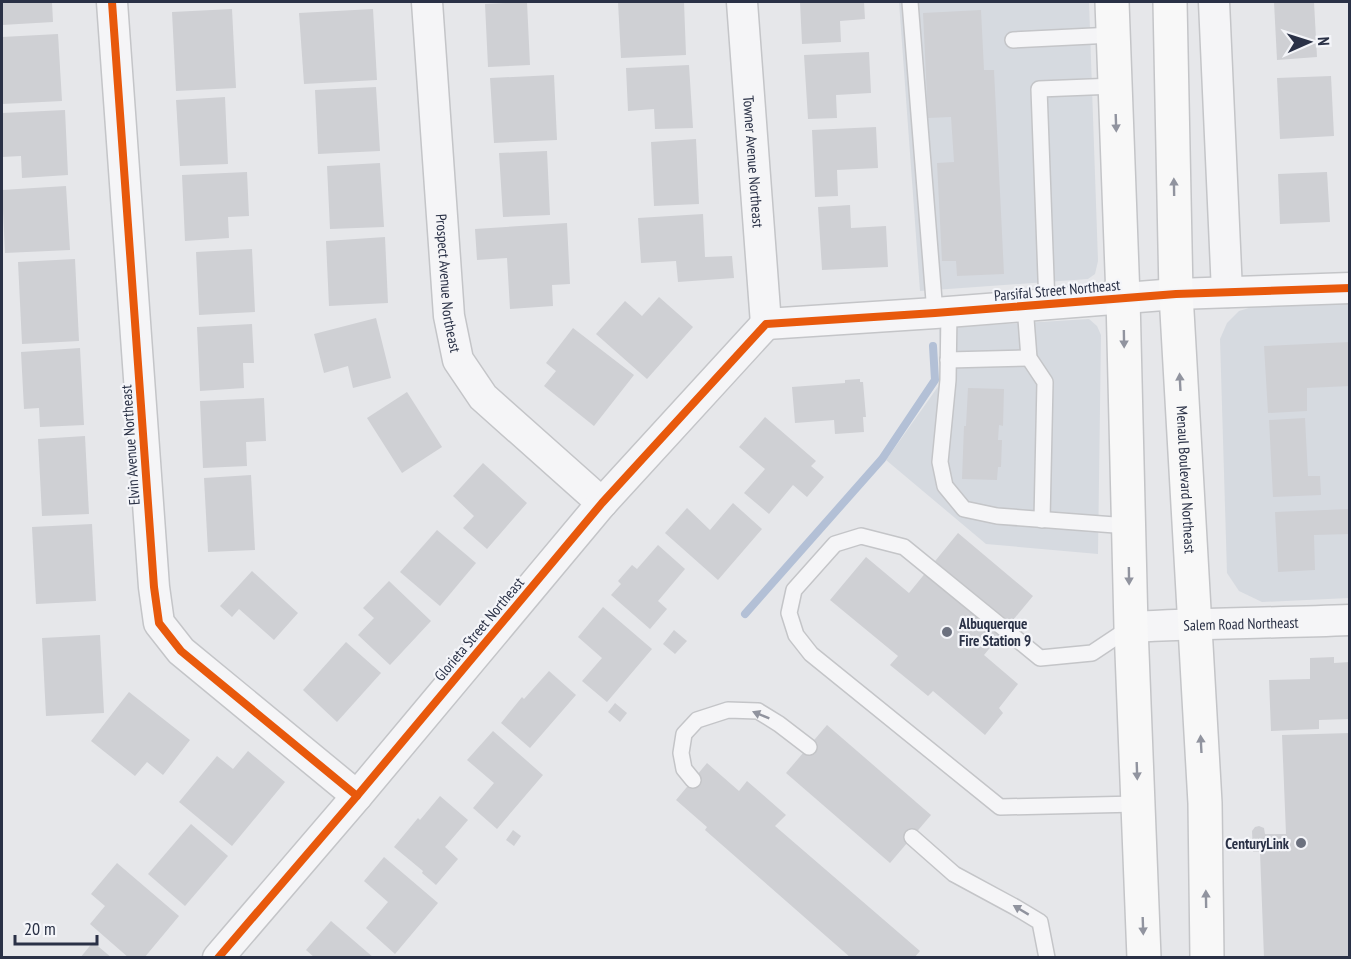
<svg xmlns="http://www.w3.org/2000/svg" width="1351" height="959" font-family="'PT Sans Narrow',sans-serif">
<rect width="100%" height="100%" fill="#e6e7ea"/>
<g fill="#d6dae0">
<path d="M899 2H1089L1098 261 1095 274 1088 279 920 291Z"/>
<path d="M1349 303V598L1262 602 1239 591 1227 573 1220 339 1227 323 1239 311 1259 305Z"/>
<path d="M1089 319 1097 326 1101 335 1098 554 986 544 886 460 942 381 939 328Z"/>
</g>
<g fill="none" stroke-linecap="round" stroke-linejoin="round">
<path stroke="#b3c0d6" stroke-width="8" d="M745 614 882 459 935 380 933 346"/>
</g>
<g fill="#cfd0d4">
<path d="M2 2H52L53 22 2 25Z"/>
<path d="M527 2 530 65 488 67 485 4Z"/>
<path d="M618 2H684L686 55 621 58Z"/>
<path d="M800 2H864L865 19 840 21 841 42 802 44Z"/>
<path d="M1274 2H1314L1317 57 1277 60Z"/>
<path d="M232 9 236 88 176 91 172 12Z"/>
<path d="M373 9 377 80 304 84 299 13Z"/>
<path d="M981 10 984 70H994L1004 274 957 276 956 261H942L937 163 954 162 951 117 928 118 923 13Z"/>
<path d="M58 34 62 101 2 104V37Z"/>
<path d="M869 52 871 93 836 95 837 118 808 119 804 55Z"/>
<path d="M689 65 693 128 655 129 654 109 628 111 626 68Z"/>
<path d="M554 75 557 140 494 143 490 78Z"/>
<path d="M1331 76 1334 136 1280 139 1277 78Z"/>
<path d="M376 87 380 151 318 154 315 90Z"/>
<path d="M225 97 228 164 180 166 176 100Z"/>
<path d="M65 110 68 175 22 178 21 156 2 157V113Z"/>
<path d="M876 127 878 168 837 170 838 196 815 197 812 130Z"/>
<path d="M696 139 699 204 654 206 651 142Z"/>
<path d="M547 151 550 215 503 217 499 153Z"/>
<path d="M380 163 384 227 330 229 327 166Z"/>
<path d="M247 172 249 216 228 217 229 238 185 241 182 175Z"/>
<path d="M1327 172 1330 222 1280 224 1278 174Z"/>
<path d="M66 186 70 250 5 253 2 190Z"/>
<path d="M850 205 851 228 886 226 888 267 822 270 818 207Z"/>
<path d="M703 214 705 257 732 256 734 278 678 282 676 261 641 263 638 218Z"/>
<path d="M567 223 570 284 552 285 553 306 510 309 507 258 477 260 475 229Z"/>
<path d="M385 237 388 303 329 306 326 241Z"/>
<path d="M252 249 255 312 199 315 196 252Z"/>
<path d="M75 259 79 341 22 344 18 262Z"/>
<path d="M659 297 693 327 647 379 596 334 625 301 642 316Z"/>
<path d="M376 318 391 378 353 388 348 366 324 373 314 334Z"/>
<path d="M252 324 254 363H243L244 388 200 391 197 327Z"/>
<path d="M573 328 634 375 594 426 544 386 556 371 546 363Z"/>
<path d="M1350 342V386L1307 388V411L1268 413 1264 346Z"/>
<path d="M80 348 84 425 40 427 39 408 24 409 21 352Z"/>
<path d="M860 379V382H863L866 417H863L864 432 835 434 834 420 795 423 792 387 845 383V380Z"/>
<path d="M968 388 1004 389 1003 426 999 425 998 440H1002L1001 467H998L997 480 962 479 964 426H966Z"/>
<path d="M407 392 442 447 402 473 367 418Z"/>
<path d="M264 398 266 441 246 442 247 466 203 468 200 401Z"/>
<path d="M765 417 816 461 811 466 824 477 807 497 793 485 769 514 744 493 765 469 739 447Z"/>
<path d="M1305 418 1308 476H1320L1321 495 1273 497 1269 420Z"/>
<path d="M85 436 89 514 42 516 38 439Z"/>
<path d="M483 463 527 503 487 549 463 528 474 516 453 496Z"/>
<path d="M251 475 255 550 208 552 204 478Z"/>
<path d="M733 503 762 529 718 580 665 533 687 508 710 530Z"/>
<path d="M1350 509V534L1314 535 1315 570 1278 572 1275 512Z"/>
<path d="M92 524 96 601 36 604 32 527Z"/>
<path d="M437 530 476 563 440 606 400 572Z"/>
<path d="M958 533 1033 596 984 655 1018 684 999 708 1003 713 985 735 933 691 928 696 890 665 898 656 830 600 866 557 909 593Z"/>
<path d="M658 545 685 569 658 601 667 609 650 629 611 595 621 584 618 581 632 565 637 569Z"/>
<path d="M252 571 298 613 274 640 239 609 232 617 220 606Z"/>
<path d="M389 581 431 621 390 665 358 635 374 618 363 608Z"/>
<path d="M603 607 652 649 607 702 582 681 602 658 578 637Z"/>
<path d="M674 630 687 641 675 654 663 644Z"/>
<path d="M100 635 104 713 46 716 42 638Z"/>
<path d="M346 642 381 673 337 722 303 690Z"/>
<path d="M1334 657V663L1350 662V719L1319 720V729L1271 731 1269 680 1310 679V658Z"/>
<path d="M549 671 576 695 530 748 501 723 522 697 524 699Z"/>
<path d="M129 692 190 740 163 775 147 762 135 776 91 741Z"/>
<path d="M615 703 627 713 620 722 608 712Z"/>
<path d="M827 725 931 815 890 863 786 773Z"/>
<path d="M493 731 543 775 497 829 473 808 494 783 467 760Z"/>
<path d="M1350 733V958H1264L1260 852H1253L1252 831 1255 827 1259 826 1264 828 1265 834H1286L1282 735Z"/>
<path d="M248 751 285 782 232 846 179 802 217 756 233 769Z"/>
<path d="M707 763 739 791 747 781 786 815 775 826 920 951 914 958H851L705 830 707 827 676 800Z"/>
<path d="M440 796 468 820 445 847 458 859 436 885 422 873 423 871 394 847 418 818 420 820Z"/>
<path d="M191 824 228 856 185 906 148 874Z"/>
<path d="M513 830 521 836 514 846 506 840Z"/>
<path d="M384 857 438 903 395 954 366 928 388 902 364 881Z"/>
<path d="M117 863 179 916 144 958H129L90 924 105 906 91 894Z"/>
<path d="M331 921 374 958H315L306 950Z"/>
<path d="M93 942 112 958H80Z"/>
</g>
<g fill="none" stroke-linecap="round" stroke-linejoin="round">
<defs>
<g id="lane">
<path d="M910 2 935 313"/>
<path d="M1013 40 1113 35"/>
<path d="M1047 305 1039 89 1115 86"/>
<path d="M1025 306 1029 358 1045 382 1042 520"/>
<path d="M949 312 948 380 940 462 945 486 964 509 997 516 1128 526"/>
<path d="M948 360 1029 358"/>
<path d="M1131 627 1092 653 1040 658 904 547 861 536 835 544 794 590 789 613 796 635 811 654 1000 807 1138 804"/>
<path d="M693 780 684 769 681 753 684 734 697 720 728 710 758 711 779 724 809 747"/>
<path d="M912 837 954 874 1015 907 1040 922 1047 958"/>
</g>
<g id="street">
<path d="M112 2 154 587 159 623 181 651 357 796"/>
<path id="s1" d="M427 2 449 316 458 360 483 397 602 503"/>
<path id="s2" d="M742 2 766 324"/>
<path d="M1214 2 1227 292"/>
<path d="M766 324 935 313 1176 294 1350 288"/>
<path id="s3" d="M1131 627C1203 623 1277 623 1350 620"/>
<path d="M218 958 357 796 602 503 766 324"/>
</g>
<g id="secondary">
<path d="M1112 2 1123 298 1131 627 1144 958"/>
<path id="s4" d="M1170 2 1176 294 1205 803 1207 958"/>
</g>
</defs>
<use href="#lane" stroke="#c4c5c8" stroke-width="18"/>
<use href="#street" stroke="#c4c5c8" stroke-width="33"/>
<use href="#secondary" stroke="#c4c5c8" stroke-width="36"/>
<use href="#lane" stroke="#f5f5f7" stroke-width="15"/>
<use href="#street" stroke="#f5f5f7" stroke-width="30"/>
<use href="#secondary" stroke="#f8f8f8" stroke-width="33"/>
<defs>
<g id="cycleway">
<path d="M112 2 154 587 159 623 181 651 357 796"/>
<path d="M218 958 357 796 602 503 766 324 935 313 1176 294 1350 288"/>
</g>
</defs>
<use href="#cycleway" stroke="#f4f5f9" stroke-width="11"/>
<use href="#cycleway" stroke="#e8590c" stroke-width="8"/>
</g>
<defs><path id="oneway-solid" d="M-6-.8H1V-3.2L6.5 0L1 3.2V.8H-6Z" transform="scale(1.5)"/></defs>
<g fill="#91949f">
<use href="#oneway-solid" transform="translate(1116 123) rotate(88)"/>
<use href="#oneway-solid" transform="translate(1174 187) rotate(-91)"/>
<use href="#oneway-solid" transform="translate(1124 339) rotate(89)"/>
<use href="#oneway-solid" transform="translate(1180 382) rotate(-93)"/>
<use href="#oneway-solid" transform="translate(1129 576) rotate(89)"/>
<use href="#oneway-solid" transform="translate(1201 744) rotate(-93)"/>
<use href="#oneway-solid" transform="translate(1137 771) rotate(88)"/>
<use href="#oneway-solid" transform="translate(1206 899) rotate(-91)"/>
<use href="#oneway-solid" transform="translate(1143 926) rotate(88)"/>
</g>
<g fill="#90939e">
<use href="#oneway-solid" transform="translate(761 715) rotate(-158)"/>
<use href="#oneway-solid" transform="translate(1021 910) rotate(-149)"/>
</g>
<g fill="#6c717f" stroke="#f4f5f9" stroke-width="2">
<circle cx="947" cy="632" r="6"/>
<circle cx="1301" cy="843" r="6"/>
</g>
<g text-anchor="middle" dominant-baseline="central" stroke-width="4.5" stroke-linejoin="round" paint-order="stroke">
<g font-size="15" fill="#2a3146" stroke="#f4f5f9">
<text stroke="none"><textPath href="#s2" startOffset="160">Towner Avenue Northeast</textPath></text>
<text stroke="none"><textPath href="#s1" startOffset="282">Prospect Avenue Northeast</textPath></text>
<text transform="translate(1057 290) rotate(-5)">Parsifal Street Northeast</text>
<text transform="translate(130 445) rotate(-94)">Elvin Avenue Northeast</text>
<text stroke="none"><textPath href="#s4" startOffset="478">Menaul Boulevard Northeast</textPath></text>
<text stroke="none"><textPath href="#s3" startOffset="110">Salem Road Northeast</textPath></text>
<text transform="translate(479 629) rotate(-50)">Glorieta Street Northeast</text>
</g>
<g font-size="15" font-weight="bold" fill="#2a3146" stroke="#f4f5f9" text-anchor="start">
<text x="959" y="623">Albuquerque<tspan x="959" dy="17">Fire Station 9</tspan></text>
<text x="1289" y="843" text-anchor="end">CenturyLink</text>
</g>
</g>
<rect width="1351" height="959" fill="none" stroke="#2a3146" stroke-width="6"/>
<g transform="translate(1309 42) rotate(87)" stroke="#f4f5f9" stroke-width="4.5" paint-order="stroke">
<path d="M0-4.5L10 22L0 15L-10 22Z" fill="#2a3146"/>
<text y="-9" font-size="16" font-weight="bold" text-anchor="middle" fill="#2a3146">N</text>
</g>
<path d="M15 935v9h82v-9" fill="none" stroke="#2a3146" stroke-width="3"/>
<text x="24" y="935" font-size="18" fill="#2a3146" stroke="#f4f5f9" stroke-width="4.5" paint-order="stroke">20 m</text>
</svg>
